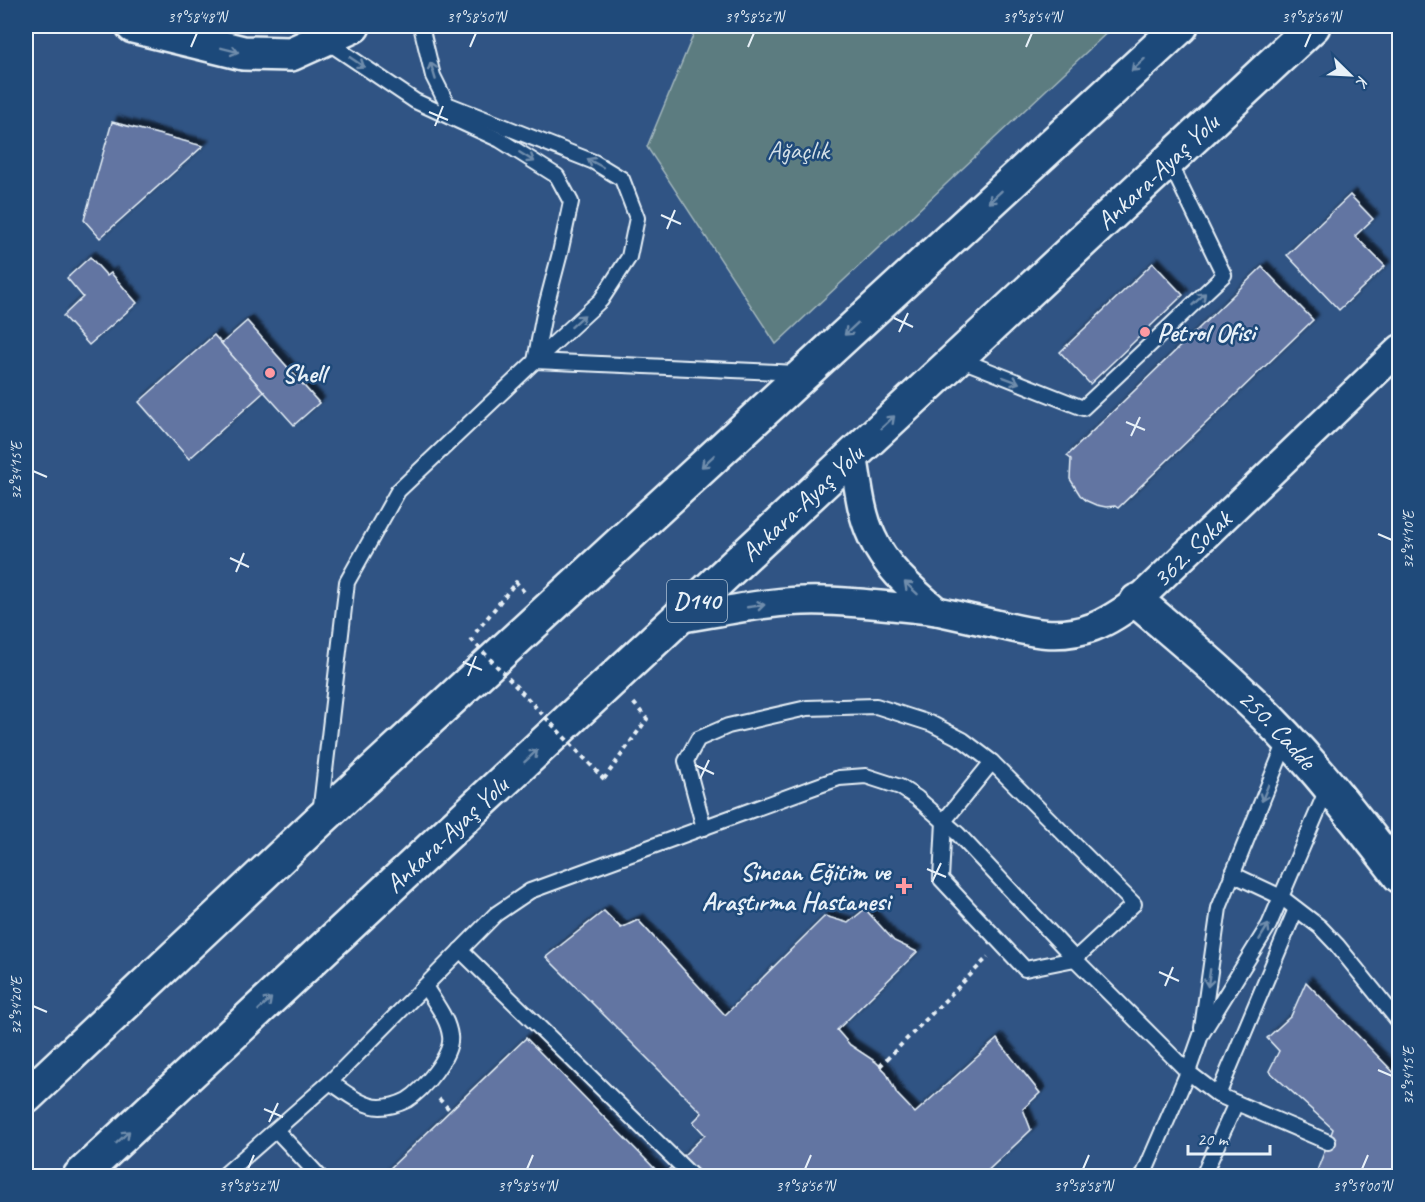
<svg xmlns="http://www.w3.org/2000/svg" width="1425" height="1202" font-family="Caveat,sans-serif">
<defs>
<filter id="shadow"><feDropShadow dx="5.5" dy="-5.5" stdDeviation="1.5" flood-color="#0009"/></filter>
</defs>
<rect width="100%" height="100%" fill="#305484"/>
<filter id="ink" filterUnits="userSpaceOnUse"><feTurbulence type="fractalNoise" baseFrequency=".0167" numOctaves="2"/><feDisplacementMap in="SourceGraphic" scale="12" xChannelSelector="R" yChannelSelector="G"/><feConvolveMatrix kernelMatrix="1 2 1 2 8 2 1 2 1" color-interpolation-filters="sRGB"/></filter>
<g filter="url(#ink)">
<path fill="#5b7c80" stroke="#a2b6bc" stroke-width="1.5" d="M697 26H1114L776 344 647 147Z"/>
<g fill="#6275a2" stroke="#e8f1f8" stroke-width="1.5" filter="url(#shadow)">
<path d="M112 122 203 146 100 238 84 220Z"/>
<path d="M1350 195 1373 219 1355 236 1385 266 1339 310 1287 255Z"/>
<path d="M90 257 107 276 111 273 137 303 89 345 63 316 83 297 67 278Z"/>
<path d="M1153 263 1183 295 1090 384 1060 352Z"/>
<path d="M1262 267 1313 320 1118 508 1115 506 1106 507 1096 505 1087 501 1080 495 1070 479 1071 459 1067 456Z"/>
<path d="M247 321 319 403 294 425 221 344Z"/>
<path d="M214 335 264 392 189 459 139 402Z"/>
<path d="M865 909 894 941 917 952 837 1030 850 1045 876 1062 886 1072 897 1094 915 1113 997 1039 1040 1093 1023 1109 1031 1130 982 1176H386L384 1174 526 1038 662 1176 705 1135 693 1122 702 1113 546 957 604 911 621 928 638 920 725 1015 825 916 848 923Z"/>
<path d="M1306 982 1400 1079V1176H1315L1333 1129 1269 1071 1279 1051 1267 1038 1291 1016Z"/>
</g>
<g fill="none" stroke-linecap="round" stroke-linejoin="round">
<defs>
<g id="lane">
<path d="M312 26 323 39 415 101 500 140 557 176 571 202 560 253 544 314 535 361"/>
<path d="M421 26 433 76 447 104 594 162 622 179 637 218 629 257 601 300 535 361"/>
<path d="M959 359 1083 408 1224 275 1169 161"/>
<path d="M992 762 1134 904 1075 959 1025 969 941 879 944 821Z"/>
<path d="M320 814 347 582 398 491 535 361 798 373"/>
<path d="M704 828 686 761 698 739 728 726 807 708 876 706 932 724 963 740 992 762"/>
<path d="M1232 874 1281 897 1320 927 1337 945 1400 1023"/>
<path d="M1296 909 1218 1095 1328 1142"/>
<path d="M460 950 692 1176"/>
<path d="M1202 1028 1219 908 1287 739"/>
<path d="M330 1082C344 1091 362 1107 380 1107 388 1107 399 1104 407 1100 422 1091 453 1055 450 1036 448 1018 434 1002 425 986"/>
<path d="M276 1130 319 1176"/>
<path d="M223 1176 330 1082 496 914 530 891 839 778 866 776 900 787 917 798 958 834 1075 959 1188 1072 1218 1095"/>
<path d="M1143 1176 1188 1072 1201 1035 1269 925 1328 787"/>
<path d="M1203 1176 1236 1103"/>
</g>
<g id="street">
<path id="s1" d="M937 611C956 615 976 620 996 624 1029 632 1059 640 1093 627 1109 621 1123 611 1137 601L1400 349"/>
<path d="M677 619C726 611 776 599 825 601 862 602 900 607 937 611 912 589 886 568 872 537 860 512 858 482 853 454"/>
</g>
<g id="secondary">
<path d="M133 26 243 53 291 54 353 26"/>
<path id="s2" d="M1137 601C1173 632 1210 662 1244 695 1303 749 1351 813 1400 876"/>
</g>
<g id="highway">
<path d="M26 1097 319 821 1181 26"/>
<path id="s3" d="M80 1176 1313 26"/>
</g>
</defs>
<use href="#lane" stroke="#e8f1f8" stroke-width="18"/>
<use href="#street" stroke="#e8f1f8" stroke-width="32"/>
<use href="#secondary" stroke="#e8f1f8" stroke-width="38"/>
<use href="#highway" stroke="#e8f1f8" stroke-width="38"/>
<g stroke="#e8f1f8" stroke-width="4" stroke-dasharray="4.5 4.5" stroke-linecap="butt">
<path d="M476 632 516 582 525 593"/>
<path d="M604 779 647 719 632 701"/>
<path d="M880 1066 988 957"/>
<path d="M439 1099 450 1110"/>
</g>
<use href="#lane" stroke="#1f4a7a" stroke-width="14"/>
<use href="#street" stroke="#1f4a7a" stroke-width="27"/>
<use href="#secondary" stroke="#1f4a7a" stroke-width="33"/>
<use href="#highway" stroke="#1f4a7a" stroke-width="33"/>
<path stroke="#e8f1f8" stroke-width="4" stroke-dasharray="4.5 4.5" stroke-linecap="butt" d="M471 639 604 779"/>
</g>
<defs><path id="oneway-shaft" d="M-6 0H5M1.5-3L5.5 0L1.5 3" fill="none" stroke-width="1.6" stroke-linecap="round" stroke-linejoin="round" transform="scale(1.5)"/></defs>
<g stroke="#6f8dac">
<use href="#oneway-shaft" transform="translate(230 50) rotate(14)"/>
<use href="#oneway-shaft" transform="translate(357 62) rotate(34)"/>
<use href="#oneway-shaft" transform="translate(1138 65) rotate(137)"/>
<use href="#oneway-shaft" transform="translate(433 71) rotate(-107)"/>
<use href="#oneway-shaft" transform="translate(527 157) rotate(32)"/>
<use href="#oneway-shaft" transform="translate(595 163) rotate(-152)"/>
<use href="#oneway-shaft" transform="translate(995 197) rotate(137)"/>
<use href="#oneway-shaft" transform="translate(1199 299) rotate(-43)"/>
<use href="#oneway-shaft" transform="translate(578 321) rotate(-42)"/>
<use href="#oneway-shaft" transform="translate(851 329) rotate(137)"/>
<use href="#oneway-shaft" transform="translate(1011 380) rotate(21)"/>
<use href="#oneway-shaft" transform="translate(888 422) rotate(-43)"/>
<use href="#oneway-shaft" transform="translate(708 461) rotate(137)"/>
<use href="#oneway-shaft" transform="translate(911 588) rotate(-137)"/>
<use href="#oneway-shaft" transform="translate(756 606) rotate(-8)"/>
<use href="#oneway-shaft" transform="translate(531 756) rotate(-43)"/>
<use href="#oneway-shaft" transform="translate(1265 793) rotate(112)"/>
<use href="#oneway-shaft" transform="translate(1264 932) rotate(-59)"/>
<use href="#oneway-shaft" transform="translate(1209 978) rotate(98)"/>
<use href="#oneway-shaft" transform="translate(265 1004) rotate(-43)"/>
<use href="#oneway-shaft" transform="translate(123 1137) rotate(-43)"/>
</g>
</g>
<path fill="none" stroke="#e8f1f8" stroke-width="2" d="M191 47 197 33M470 47 476 33M748 47 754 33M1026 47 1032 33M1305 47 1311 33M429 112 448 120M435 126 443 106M661 215 681 224M667 229 675 210M894 318 913 327M899 332 908 313M1126 422 1145 430M1131 436 1140 417M33 471 47 477M1378 534 1392 540M230 558 249 567M236 572 244 553M463 662 482 670M468 676 476 656M695 765 714 774M700 779 709 760M927 869 946 877M932 882 941 863M1159 972 1179 981M1165 986 1173 967M33 1006 47 1012M1378 1070 1392 1076M264 1109 283 1117M269 1122 278 1103M248 1169 254 1155M527 1169 533 1155M805 1169 811 1155M1083 1169 1089 1155M1362 1169 1368 1155"/>
<g fill="#ff9aa2" stroke="#1f4a7a" stroke-width="2">
<circle cx="1145" cy="332" r="6"/>
<circle cx="270" cy="373" r="6"/>
<path d="M901 877h6v6h6v6h-6v6h-6v-6h-6v-6h6z"/>
</g>
<g text-anchor="middle" dominant-baseline="central" stroke-width="5" stroke-linejoin="round" paint-order="stroke">
<rect fill="#1f4a7a" stroke="#acbfd2" stroke-width="1.5" x="667" y="580" width="60" height="42" rx="4.5"/>
<g font-size="24" font-weight="bold" fill="#e8f1f8">
<text x="697" y="601">D140</text>
</g>
<g font-size="26" fill="#d3dfe6" stroke="#1f4a7a">
<text x="798" y="150">Ağaçlık</text>
</g>
<g font-size="26" fill="#e8f1f8" stroke="#1f4a7a">
<text stroke="none"><textPath href="#s3" startOffset="1473">Ankara-Ayaş Yolu</textPath></text>
<text stroke="none"><textPath href="#s3" startOffset="987">Ankara-Ayaş Yolu</textPath></text>
<text stroke="none"><textPath href="#s1" startOffset="286">362. Sokak</textPath></text>
<text stroke="none"><textPath href="#s2" startOffset="190">250. Cadde</textPath></text>
<text stroke="none"><textPath href="#s3" startOffset="501">Ankara-Ayaş Yolu</textPath></text>
</g>
<g font-size="26" font-weight="bold" fill="#e8f1f8" stroke="#1f4a7a" text-anchor="start">
<text x="1157" y="332">Petrol Ofisi</text>
<text x="282" y="373">Shell</text>
<text x="890" y="871" text-anchor="end">Sincan Eğitim ve<tspan x="890" dy="30">Araştırma Hastanesi</tspan></text>
</g>
</g>
<rect width="1425" height="1202" fill="none" stroke="#1f4a7a" stroke-width="66"/>
<g transform="translate(1350 75) rotate(114)" stroke="#1f4a7a" stroke-width="4.5" paint-order="stroke">
<path d="M0-4.5L10 22L0 15L-10 22Z" fill="#e8f1f8"/>
<text y="-9" font-size="16" font-weight="bold" text-anchor="middle" fill="#e8f1f8">K</text>
</g>
<path d="M1188 1145v9h82v-9" fill="none" stroke="#e8f1f8" stroke-width="3"/>
<text x="1197" y="1145" font-size="18" fill="#e8f1f8" stroke="#1f4a7a" stroke-width="4.5" paint-order="stroke">20 m</text>
<rect x="33" y="33" width="1359" height="1136" fill="none" stroke="#e8f1f8" stroke-width="2"/>
<g font-size="15" text-anchor="middle" fill="#e8f1f8">
<text x="197" y="22">39°58'48"N</text>
<text x="476" y="22">39°58'50"N</text>
<text x="754" y="22">39°58'52"N</text>
<text x="1032" y="22">39°58'54"N</text>
<text x="1311" y="22">39°58'56"N</text>
<text transform="translate(16 471) rotate(-90)" y="5">32°34'15"E</text>
<text transform="translate(1408 540) rotate(-90)" y="5">32°34'10"E</text>
<text transform="translate(16 1006) rotate(-90)" y="5">32°34'20"E</text>
<text transform="translate(1408 1076) rotate(-90)" y="5">32°34'15"E</text>
<text x="248" y="1191">39°58'52"N</text>
<text x="527" y="1191">39°58'54"N</text>
<text x="805" y="1191">39°58'56"N</text>
<text x="1083" y="1191">39°58'58"N</text>
<text x="1362" y="1191">39°59'00"N</text>
</g>
</svg>
